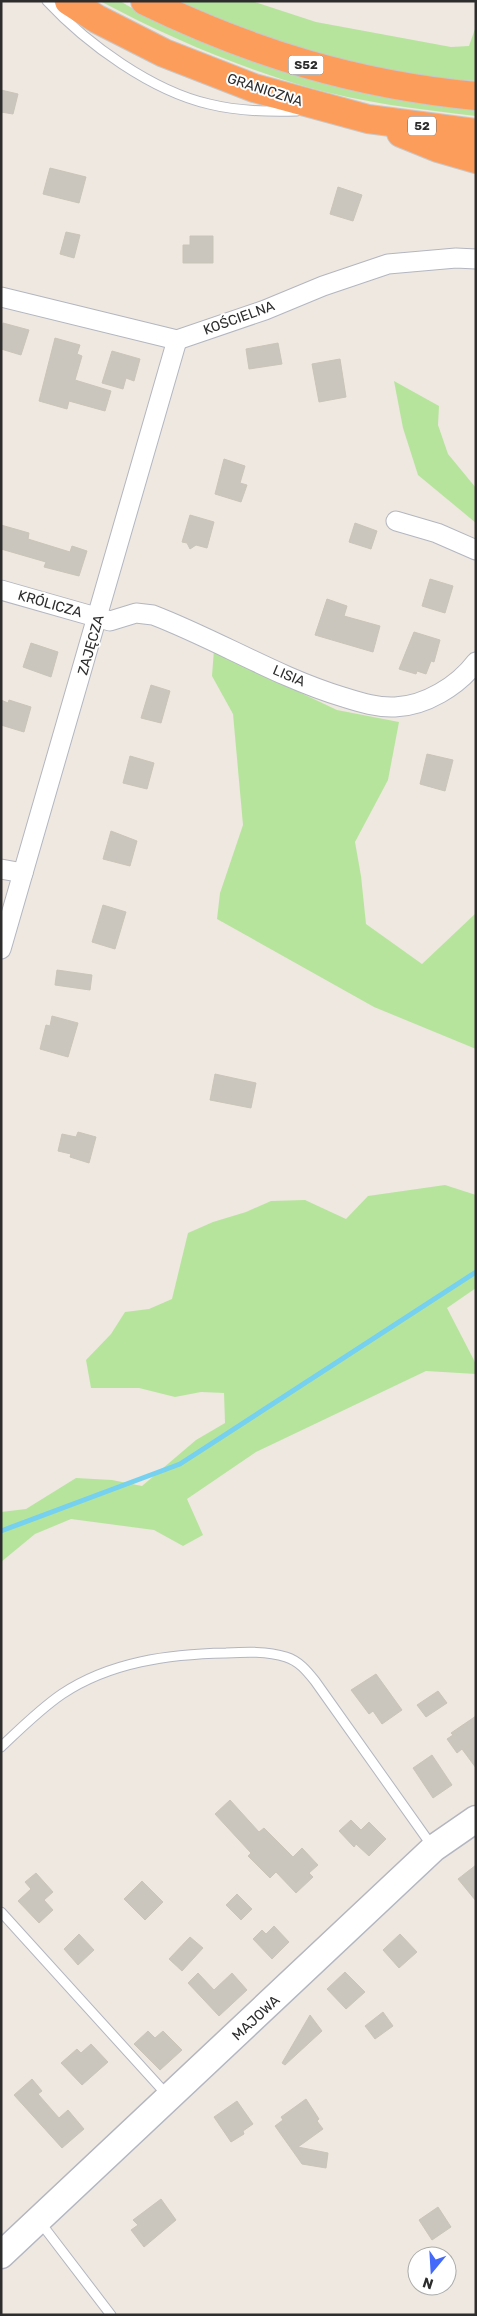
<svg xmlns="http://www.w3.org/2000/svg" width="477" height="2316" font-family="Rubik,sans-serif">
<rect width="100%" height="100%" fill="#eee8e0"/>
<g fill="#b7e49d">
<path d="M100 1H120L137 11 476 107V116C419 109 362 103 307 87 235 66 166 36 100 1Z"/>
<path d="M174 1H252L316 22 451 47 469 46 476 26V81L436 78 326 58 244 29Z"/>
<path d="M394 381 439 406 438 425 448 454 476 488V523L418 475 403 428Z"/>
<path d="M214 649 242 665 337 710 399 722 388 780 355 842 361 876 366 924 422 964 476 913V1049L374 1007 217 919 220 893 243 825 233 714 212 676Z"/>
<path d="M445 1185 476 1195V1288L447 1308 476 1364V1374L426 1371 256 1452 187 1499 203 1535 183 1546 154 1530 71 1519 35 1534 1 1562V1512L26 1509 76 1478 112 1480 142 1486 196 1440 225 1423 224 1393 201 1392 175 1397 139 1388H91L86 1360 111 1334 125 1312 149 1309 172 1299 188 1233 213 1222 246 1212 271 1201 305 1200 346 1219 368 1196Z"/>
</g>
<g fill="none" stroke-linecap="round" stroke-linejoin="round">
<path stroke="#75d1ef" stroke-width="5" d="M1 1531 180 1464 476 1272"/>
</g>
<g fill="#cac6be" stroke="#cac4b9">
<path d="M1 90 18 94 13 114 1 112Z"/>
<path d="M50 168 86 177 79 203 43 194Z"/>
<path d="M338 187 362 195 353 221 330 214Z"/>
<path d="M66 232 80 235 74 258 60 254Z"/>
<path d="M190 236H213V263H183V245H190Z"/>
<path d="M3 323 29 330 21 355 1 349Z"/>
<path d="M55 338 80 345 77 354 82 356 75 380 111 391 105 411 69 401 67 409 39 401Z"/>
<path d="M278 343 282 364 249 369 246 349Z"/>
<path d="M112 351 140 359 134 381 126 378 123 389 102 383Z"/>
<path d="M340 359 346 397 319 402 312 364Z"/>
<path d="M224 459 245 466 240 483 247 485 241 502 215 494Z"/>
<path d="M190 515 214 522 207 548 196 545 190 549 187 543 182 542Z"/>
<path d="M355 523 377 531 371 549 349 542Z"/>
<path d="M1 525 29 533 28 539 70 552 72 546 87 551 79 576 44 567 46 562 1 549Z"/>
<path d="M430 579 453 586 445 613 422 606Z"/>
<path d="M327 599 347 606 344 616 380 626 373 652 315 635Z"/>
<path d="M414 632 440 640 434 662 431 661 426 674 417 671 416 674 399 669Z"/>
<path d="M31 643 58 652 51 677 23 667Z"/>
<path d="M151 685 170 691 161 723 141 718Z"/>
<path d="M1 700 8 703 9 700 31 707 24 732 1 725Z"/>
<path d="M427 754 453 760 445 791 420 784Z"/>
<path d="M130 756 154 763 147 789 123 783Z"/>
<path d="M111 831 137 841 130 866 103 859Z"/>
<path d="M103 905 126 912 115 949 92 942Z"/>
<path d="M57 970 92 975 90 990 55 985Z"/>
<path d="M52 1016 78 1023 68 1057 40 1049 46 1025 50 1026Z"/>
<path d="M215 1074 256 1083 251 1108 210 1100Z"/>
<path d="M78 1132 96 1137 89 1163 70 1157 71 1154 58 1151 62 1134 76 1137Z"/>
<path d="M376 1674 402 1710 382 1724 373 1711 369 1714 351 1690Z"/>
<path d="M438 1691 447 1703 426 1717 417 1705Z"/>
<path d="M476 1716V1768L462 1749 457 1753 447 1739 453 1735 451 1733Z"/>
<path d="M432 1755 452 1785 433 1798 413 1768Z"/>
<path d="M230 1800 259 1832 264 1828 293 1857 302 1848 318 1865 309 1873 313 1877 296 1893 276 1872 270 1878 248 1856 251 1853 215 1814Z"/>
<path d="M351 1820 361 1830 369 1822 386 1839 369 1856 356 1844 354 1847 339 1831Z"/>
<path d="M476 1865V1901L458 1879Z"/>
<path d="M36 1873 53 1892 44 1900 53 1910 39 1923 18 1901 31 1889 25 1882Z"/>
<path d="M142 1881 163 1902 145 1920 124 1899Z"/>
<path d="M237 1894 252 1909 241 1920 226 1905Z"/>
<path d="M274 1926 289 1942 272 1959 253 1939 262 1930 266 1934Z"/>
<path d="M79 1934 94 1950 78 1965 64 1949Z"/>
<path d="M400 1934 417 1952 399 1968 383 1950Z"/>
<path d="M190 1937 203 1948 182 1971 169 1959Z"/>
<path d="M345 1972 365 1992 346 2009 327 1989Z"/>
<path d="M198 1973 214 1990 232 1973 247 1990 219 2016 188 1983Z"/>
<path d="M383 2012 393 2026 375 2039 365 2026Z"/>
<path d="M310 2015 322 2031 285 2065 282 2063Z"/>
<path d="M148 2031 155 2038 163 2031 182 2050 160 2070 134 2044Z"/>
<path d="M91 2044 108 2062 82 2085 61 2063 77 2049 81 2053Z"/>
<path d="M32 2079 42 2091 38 2094 59 2118 68 2110 84 2129 62 2148 14 2095Z"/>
<path d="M306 2099 319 2119 317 2121 323 2129 298 2147 328 2153 326 2168 302 2164 275 2126 283 2120 281 2117Z"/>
<path d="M237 2101 253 2124 243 2131 244 2134 231 2142 214 2117Z"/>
<path d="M161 2199 176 2220 144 2247 131 2230 138 2225 133 2220Z"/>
<path d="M438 2207 451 2227 432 2240 419 2220Z"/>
</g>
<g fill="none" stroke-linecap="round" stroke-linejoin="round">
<defs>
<g id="lane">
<path d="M47 1C87 44 152 91 209 104 237 111 268 112 297 111"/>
<path d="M1 1747C20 1729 40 1709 62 1694 110 1662 169 1654 226 1653 246 1652 267 1651 286 1657 299 1661 307 1671 315 1681L432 1846"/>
<path d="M1 1912 168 2096"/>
<path d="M40 2222 111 2315"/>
</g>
<g id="street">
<path d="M1 297 177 340 265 310 323 286 388 264 456 258 476 259"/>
<path d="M396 521 437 533 476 550"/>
<path d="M1 590 110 621 136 613 153 615C218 640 277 677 343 697 359 702 377 708 395 707 425 706 458 686 476 662"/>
<path d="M1 869 23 873"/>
<path d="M1 949 177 340"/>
</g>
<path id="secondary" d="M1 2255 434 1848 476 1819"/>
<g id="highway">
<path d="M69 1 97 19 164 53 254 88 368 119 476 133"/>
<path d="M145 1C252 53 357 85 476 96"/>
<path d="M401 133 438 148 476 159"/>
</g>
</defs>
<use href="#lane" stroke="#b3b6c0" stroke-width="11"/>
<use href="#street" stroke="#b3b6c0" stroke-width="21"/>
<use href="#secondary" stroke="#b3b6c0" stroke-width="29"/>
<use href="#highway" stroke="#c8c8c8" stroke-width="30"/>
<use href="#lane" stroke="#fff" stroke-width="9"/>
<use href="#street" stroke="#fff" stroke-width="19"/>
<use href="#secondary" stroke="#fff" stroke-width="26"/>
<use href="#highway" stroke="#fd9d5c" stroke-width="28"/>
</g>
<g text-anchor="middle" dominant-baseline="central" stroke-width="4" stroke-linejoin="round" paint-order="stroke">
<g fill="#fff" stroke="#6c6c6c" stroke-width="1">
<rect x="288.5" y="55.5" width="35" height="19" rx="4"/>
<rect x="408" y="116.5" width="28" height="19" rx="4"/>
</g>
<g font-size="12" font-weight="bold" fill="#2d2d2d">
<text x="306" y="65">S52</text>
<text x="422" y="126">52</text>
</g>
<g font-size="14" fill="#2d2d2d" stroke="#fff">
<text transform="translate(265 90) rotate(18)">GRANICZNA</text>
<text transform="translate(239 318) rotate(-20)">KOŚCIELNA</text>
<text transform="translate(50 604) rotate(16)">KRÓLICZA</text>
<text transform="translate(91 645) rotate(-74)">ZAJĘCZA</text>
<text transform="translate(289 676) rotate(23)">LISIA</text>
<text transform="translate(256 2018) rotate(-43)">MAJOWA</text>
</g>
</g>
<rect width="477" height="2316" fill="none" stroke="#2d2d2d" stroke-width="5"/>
<g transform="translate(432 2271) rotate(198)"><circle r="24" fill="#ffffff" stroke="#ababab"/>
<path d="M0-4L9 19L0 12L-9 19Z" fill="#4269f9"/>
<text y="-8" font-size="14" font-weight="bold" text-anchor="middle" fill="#2d2d2d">N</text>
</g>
</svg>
